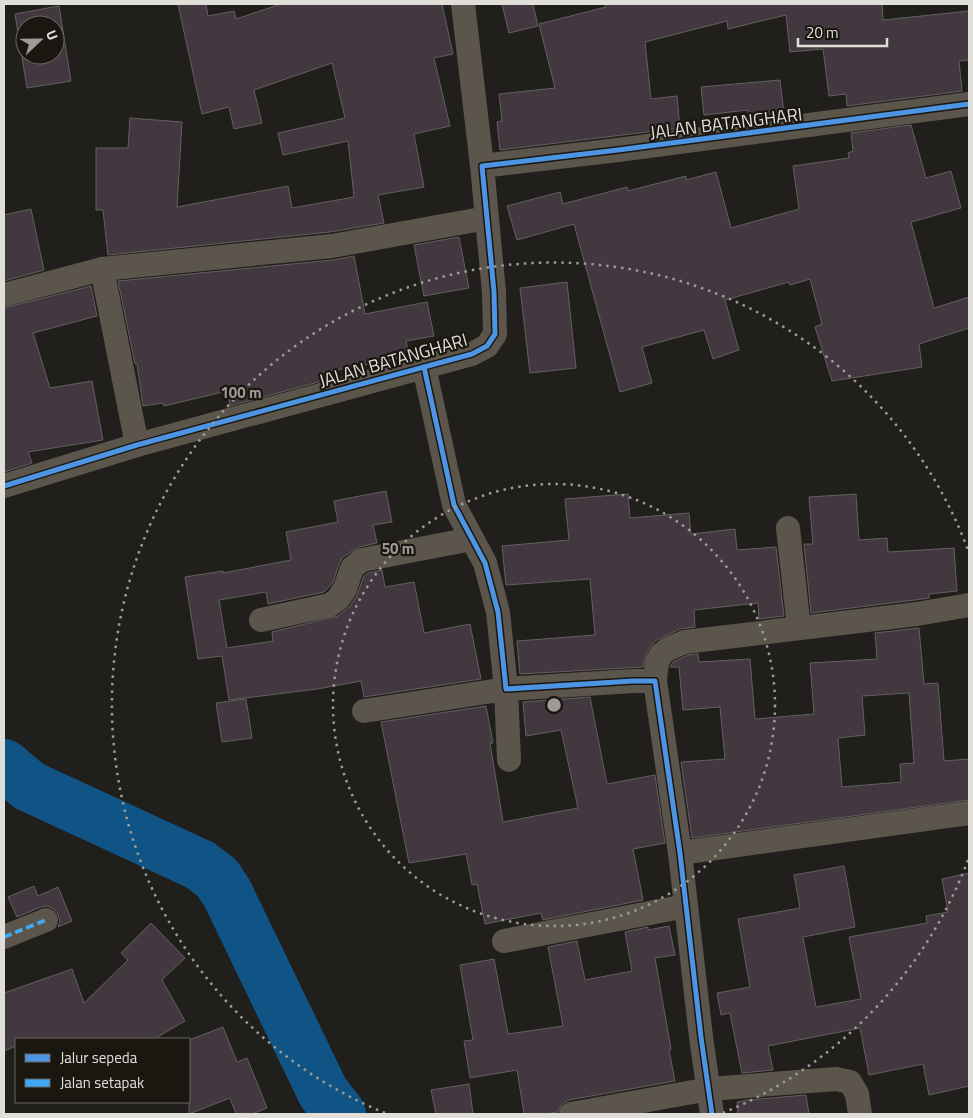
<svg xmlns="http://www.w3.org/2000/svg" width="973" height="1118" font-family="'Titillium Web',sans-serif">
<rect width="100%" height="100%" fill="#211f1b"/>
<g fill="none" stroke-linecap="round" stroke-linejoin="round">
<path stroke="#105485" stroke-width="52" d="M4 765 29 786 200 865 217 878 227 893 323 1092 340 1114"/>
</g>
<g fill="#443840" stroke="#626060" fill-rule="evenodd">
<path d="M178 4H206L208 16 234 11 236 19 281 4H442L453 54 434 58 450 126 414 134 424 187 378 195 384 223 330 232 108 255 103 210H96V148H128L130 118 182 122 177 207 288 186 292 208 354 197 348 141 283 155 278 133 345 118 332 63 254 90 262 123 234 129 229 107 202 114Z"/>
<path d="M502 4H533L538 26 509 33Z"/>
<path d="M605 4H882L883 20 969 11V60L959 61 962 91 847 106 846 94 829 96 823 49 790 52 786 15 728 29 727 21 645 42 651 99 677 96 680 128 500 150 497 122 502 121 499 94 555 88 539 24 606 7Z"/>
<path d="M59 6 71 81 27 88 15 14ZM25 25H55V55H25Z"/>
<path d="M780 80 784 114 749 119 748 110 704 115 701 87Z"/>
<path d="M911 125 926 178 951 171 961 208 911 222 934 308 969 297V328L919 344 922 367 832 381 815 327 822 324 810 279 790 285 789 282 725 300 739 350 713 359 704 330 642 347 652 383 620 392 574 224 517 240 507 206 560 192 563 204 627 187 628 191 686 176V180L716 172 731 228 799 209 793 166 849 158 848 153 853 151 851 133Z"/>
<path d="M31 209 44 270 4 281V215Z"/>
<path d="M459 237 469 288 424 296 414 245Z"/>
<path d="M354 256 365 314 427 302 434 336 406 341 409 357 320 373 322 381 230 406 227 391 164 406 163 403 143 406 137 364H135L118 281 333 260Z"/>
<path d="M567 282 576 368 530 373 520 288Z"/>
<path d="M91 286 97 316 33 333 50 388 92 381 103 440 28 452 32 463 4 472V308Z"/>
<path d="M386 491 392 522 373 525 377 543 359 547 343 557 339 564 333 583 324 592 268 604 266 592 219 600 227 648 273 641 272 632 338 616 349 607 356 597 364 576 368 573 382 570 385 587 414 582 424 633 470 624 481 679 364 697 361 681 317 689 229 700 222 656 198 659 185 577 223 571V573L291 560 286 532 338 522 334 501Z"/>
<path d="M628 494 630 518 689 513 691 534 735 529 737 550 776 547 784 616 759 619 758 603 694 610 695 627 680 629 655 641 647 652 643 667 520 674 517 641 595 635 590 579 506 585 502 546 569 540 565 499Z"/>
<path d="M856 494 859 540 887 538 888 552 954 548 957 591 929 594V598L915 600 811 613 804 544H813L809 497Z"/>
<path d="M919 628 924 684 938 683 944 761 969 759V800L692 838 681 762 725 759 720 707 683 710 679 667H670L673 662 688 655 698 654 699 662 750 659 755 719 814 714 810 663 877 659 875 633ZM909 693 914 763 900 764 901 782 842 787 838 738 865 735 862 696Z"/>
<path d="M590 697 607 784 655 775 665 843 633 849 643 900 543 920 541 913 485 924 477 884 472 885 466 854 409 863 381 722 486 706 493 743H490L503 822 578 808 561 730 526 736 523 702Z"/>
<path d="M246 699 252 738 222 742 216 703Z"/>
<path d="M844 866 855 927 803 937 816 1007 861 999 849 937 927 923 926 916 948 912 942 879 969 873V1086L929 1095 923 1064 869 1075 860 1028 768 1046 773 1070 742 1073 730 1013 721 1015 717 993 750 987 738 919 800 908 794 875Z"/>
<path d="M34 886 38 896 58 887 72 921 58 927 60 921 58 914 54 909 47 906 41 907 17 917 8 897Z"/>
<path d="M151 923 185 958 162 980 185 1021 154 1039H16V1046L4 1051V993L72 969 84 1003 128 960 121 953Z"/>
<path d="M669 926 675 955 655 958 671 1049 669 1050 675 1081 569 1100 562 1104 558 1112 545 1114H524L517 1070 470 1078 464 1041 473 1040 460 965 494 959 508 1034 563 1026 548 947 577 941 585 980 632 971 625 932 648 927V930Z"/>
<path d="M223 1027 237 1062 247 1058 267 1108 252 1114H236L230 1098 189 1114V1040Z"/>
<path d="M469 1084 473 1114H436L431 1090Z"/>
<path d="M806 1095 809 1114H738L737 1102 747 1100Z"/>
</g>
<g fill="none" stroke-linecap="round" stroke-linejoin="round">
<g stroke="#5c554c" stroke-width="24">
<path d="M463 4 482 166"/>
<path d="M102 269 137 445"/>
<path d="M4 295 102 269 332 246 487 218"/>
<path d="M424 367 454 505 485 563 498 612 506 689 633 681H655L680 853 701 1037 712 1114"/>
<path d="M4 486 137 445 472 354 487 346 495 334 494 292 482 166 618 150 969 104"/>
<path d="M788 528 799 628"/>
<path d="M261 620 330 605 338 599 345 589 352 568 362 560 472 539"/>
<path d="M655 681C657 653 659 652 685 642L917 614 969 605"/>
<path d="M364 711 506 689 509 760"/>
<path d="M680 853 969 813"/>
<path d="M4 937 46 920"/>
<path d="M504 941 686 906"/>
<path d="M571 1114 709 1089 836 1079 850 1082 857 1094 860 1114"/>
</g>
<path stroke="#3fa9f5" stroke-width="4" stroke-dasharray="8 4" stroke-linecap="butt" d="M4 937 46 920"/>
<defs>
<g id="cycleway">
<path d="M424 367 454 505 485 563 498 612 506 689 633 681H655L680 853 701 1037 712 1114"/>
<path d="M4 486 137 445 472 354 487 346 495 334 494 292 482 166 618 150 969 104"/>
</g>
</defs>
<use href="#cycleway" stroke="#1a1710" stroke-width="8"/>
<use href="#cycleway" stroke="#4d94e3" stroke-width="5"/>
</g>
<g fill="none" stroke="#9d9b96" stroke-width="2.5" stroke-dasharray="2.5 5">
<circle cx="554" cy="705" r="221"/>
<path d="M968 860A442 442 0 0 1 723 1113M385 1113A442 442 0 1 1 968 550"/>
</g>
<g text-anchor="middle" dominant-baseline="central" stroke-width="4.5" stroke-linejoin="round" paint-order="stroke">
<g font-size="18" fill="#e0ded9" stroke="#1a1710">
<text transform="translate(726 123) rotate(-7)">JALAN BATANGHARI</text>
<text transform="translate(393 360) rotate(-16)">JALAN BATANGHARI</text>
</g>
</g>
<circle cx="554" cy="705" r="8" fill="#9d9b96" stroke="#1a1710" stroke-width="2.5"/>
<g font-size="15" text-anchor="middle" font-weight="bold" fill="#9d9b96" stroke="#1a1710" stroke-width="4.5" stroke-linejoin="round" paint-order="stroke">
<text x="241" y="398">100 m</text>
<text x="398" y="554">50 m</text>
</g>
<rect width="973" height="1118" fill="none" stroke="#e0ded9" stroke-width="10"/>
<rect x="15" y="1038" width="175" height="65" fill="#1a1710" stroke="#696760"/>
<rect x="25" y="1054" width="25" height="8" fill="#4d94e3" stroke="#696760"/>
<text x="60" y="1063" font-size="15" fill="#e0ded9">Jalur sepeda</text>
<rect x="25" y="1079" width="25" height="8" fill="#3fa9f5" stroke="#696760"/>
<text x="60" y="1088" font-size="15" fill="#e0ded9">Jalan setapak</text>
<g transform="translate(40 40) rotate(68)"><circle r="24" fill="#1a1710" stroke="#696760"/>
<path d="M0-4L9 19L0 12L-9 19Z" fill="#9d9b96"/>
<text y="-8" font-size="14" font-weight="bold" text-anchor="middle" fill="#e0ded9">U</text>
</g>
<path d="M798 38v8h89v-8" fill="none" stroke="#e0ded9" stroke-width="2.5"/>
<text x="806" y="38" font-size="15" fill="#e0ded9" stroke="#1a1710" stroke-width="4" paint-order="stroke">20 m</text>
</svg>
